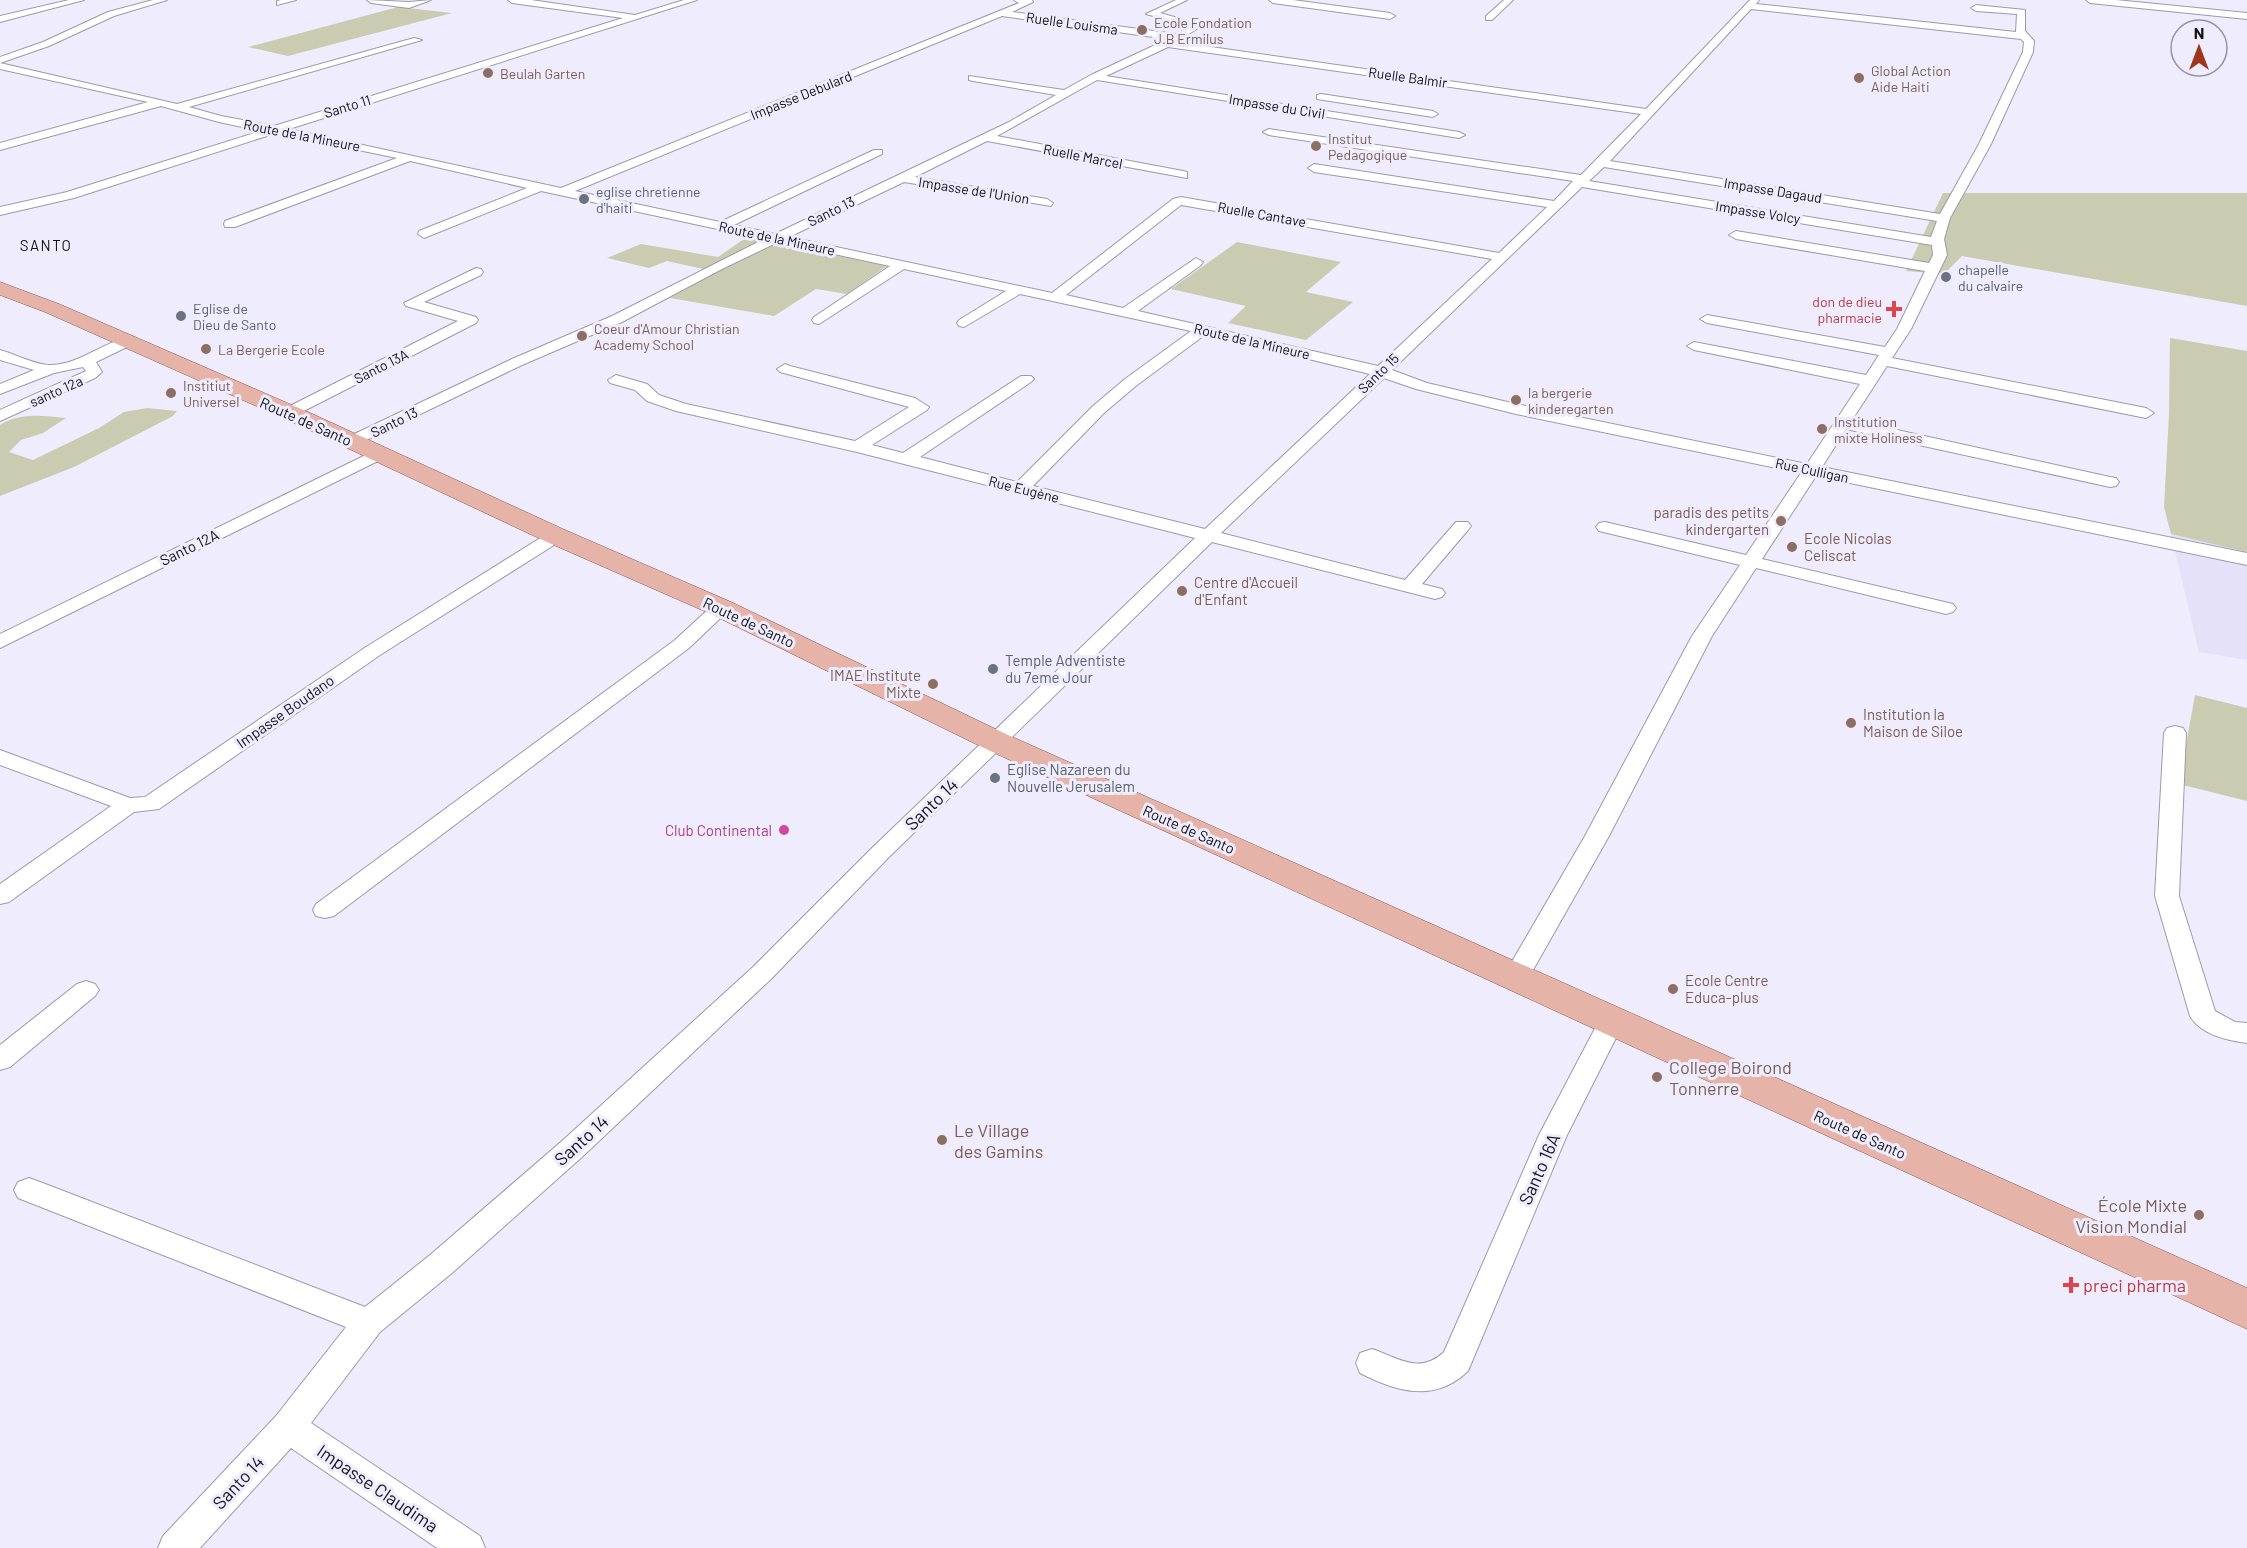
<svg xmlns="http://www.w3.org/2000/svg" width="2247" height="1548" font-family="Barlow,sans-serif">
<rect width="100%" height="100%" fill="#eeecfd"/>
<path fill="#e4e1f9" d="M2171 534 2247 551V660L2199 652Z"/>
<g fill="#c9ccb0">
<path d="M398 7 452 13 288 56 248 47Z"/>
<path d="M1943 193H2247V306L1962 256 1944 274 1906 271Z"/>
<path d="M747 237 887 266 847 294 816 289 774 316 670 298 717 272 667 261 649 268 607 258 641 244 718 257Z"/>
<path d="M1237 242 1341 262 1306 292 1353 302 1306 340 1228 323 1246 306 1171 289Z"/>
<path d="M2170 338 2247 351V552L2171 534 2164 507 2169 414Z"/>
<path d="M147 408 177 411 173 416 74 467 0 496V425C21 412 42 416 66 418L43 433 21 440 9 452 33 460 99 428 124 412Z"/>
<path d="M2195 695 2247 708V801L2179 784Z"/>
</g>
<g fill="none" stroke-linecap="round" stroke-linejoin="round">
<defs>
<g id="street">
<path d="M69 0H84L0 22V16Z"/>
<path d="M153 0H167L114 16 49 46 0 63V57L43 42 108 12Z"/>
<path d="M281 0H296L277 5V1Z"/>
<path d="M367 0 409 2 431 0 409 8 371 3Z"/>
<path d="M508 0H531L635 15 684 0H697L289 129 561 188 1019 3 1014 0H1032L1033 2 1012 12 1176 34 1190 26 1146 14 1176 0H1187L1160 13 1203 25 1176 42 1646 109 1750 0H1759L1756 4 2016 32 2017 14 1976 11 1971 8 1976 5 2025 10V31L2034 41 2033 52 1991 144 1950 218 1944 239 1947 255 1911 329 1892 358 2146 408 2154 413 2146 418 1887 366 1852 420 2110 477 2116 478 2119 482 2116 486 2110 487 1846 429 1822 467 2247 553V565L1816 476 1762 559 1953 604 1956 608 1953 612 1946 614 1756 568 1712 636 1609 836 1529 977 1525 983 1516 986 1507 983 1503 977 1585 836 1692 636 1740 565 1599 531 1596 527 1599 523 1605 522 1746 555 1801 473 1516 414 1416 389 1384 378 1221 533 1405 580 1456 522H1468L1471 526 1468 530 1422 584 1442 589 1445 593 1442 597 1435 599 1212 542 888 858 771 979 582 1157 452 1273 380 1332 311 1423 480 1536 485 1548H437L291 1448 200 1548H158L163 1536 276 1416 346 1327 18 1198 14 1190 18 1182 29 1178 40 1182 365 1307 430 1255 562 1141 753 967 872 848 1195 538 857 452 676 411 647 401 635 390 610 383 608 380 616 375 647 384 659 395 686 404 855 441 909 407 780 372 777 369 785 364 790 366 915 398 929 407 927 410 872 445 903 453 1021 376H1031L1034 379 1031 382 920 457 1017 482 1093 406 1125 379 1191 331 1020 294 964 327 959 326 957 323 959 320 1006 291 904 269 819 324 814 323 812 320 814 317 890 266 778 242 720 270 622 322 522 365 352 447 346 446 344 442 346 438 512 359 612 316 764 239 541 191 424 238 418 234 419 231 527 188 410 161 235 227H225L224 224 225 221 397 158 276 133 74 198 0 215V207L67 192 261 131 219 122 161 106 0 150V143L148 102 0 69V63L177 104 414 38 422 40 189 107 221 116 274 126 623 18 512 3ZM1751 9 2021 39 2024 42 2023 52 1979 144 1940 214 1610 161ZM1002 16 1168 39 1091 75 1064 90 969 76V80L973 81 1056 95 1009 122 775 234 734 225 882 154V150H874L720 222 575 191ZM1168 47 1641 114 1581 175 1269 129 1263 132 1269 135 1573 181 1554 201 1314 164 1308 168 1314 172 1547 207 1499 253 1181 197 1173 199 1052 293 789 237 904 182 1051 206 1053 203 1047 199 915 177 987 141 1187 178V172L1183 171 997 136 1097 80 1459 138 1465 135 1459 132 1106 76ZM1604 167 1937 221 1931 237 1589 181ZM1582 187 1932 245 1933 255 1929 263 1736 231 1729 235 1736 239 1925 271 1897 329 1885 347 1707 315 1700 319 1707 323 1879 355 1866 375 1694 342 1687 346 1694 350 1860 384 1807 464 1516 404 1427 383 1392 370ZM1181 205 1492 259 1378 366 1138 311 1201 265 1203 262 1196 258 1123 308 1066 295ZM1206 334 1370 374 1205 529 1033 486 1105 412 1137 385Z"/>
<path d="M1269 0H1293L1390 13 1395 16 1390 19 1273 3Z"/>
<path d="M1504 0H1513L1492 20H1486V16Z"/>
<path d="M2086 0H2116L2247 13V19L2090 3Z"/>
<path d="M1321 94 1433 111 1438 114 1433 117 1317 99V95Z"/>
<path d="M476 268 481 269 483 272 481 275 424 302 476 317 478 320 476 323 296 415H284L282 412 284 409 458 321 406 306 404 303Z"/>
<path d="M126 338 133 342 131 345 96 362 102 372 95 378 0 421V410L86 371 83 367 54 373 0 394V384L34 370 0 360V350C15 354 35 365 50 365 78 365 100 344 126 338Z"/>
<path d="M380 448 388 453 386 457 0 648V634Z"/>
<path d="M556 531 562 532 565 536 562 540 380 655 159 809 134 812 9 902 0 904V884L111 806 0 765V750L130 798 145 797 366 647 550 532Z"/>
<path d="M721 602 728 604 731 608 689 648 334 916 325 918 316 916 313 910 316 904 675 640 714 604Z"/>
<path d="M2175 726 2183 728 2186 733 2179 896 2215 1011 2235 1022 2247 1023V1043C2227 1040 2201 1035 2190 1016L2155 896 2164 733 2167 728Z"/>
<path d="M86 981 95 984 99 990 95 996 10 1067 0 1070V1045L77 984Z"/>
<path d="M1611 1013 1620 1015 1624 1022 1567 1135 1468 1371C1435 1403 1397 1392 1360 1373L1356 1363 1360 1353 1372 1349C1399 1358 1419 1375 1444 1352L1539 1135 1602 1015Z"/>
</g>
<path id="primary" d="M0 282 59 304 308 412 565 530 731 602 1008 735 2247 1288V1329L986 749 711 614 547 542 292 422 45 312 0 295Z"/>
</defs>
<use href="#street" stroke="#9c9aaa" stroke-width="2"/>
<use href="#primary" stroke="#8f5a4f" stroke-width="1"/>
<use href="#street" fill="#fff" fill-rule="evenodd"/>
<use href="#primary" fill="#e5b3a7" fill-rule="evenodd"/>
</g>
<g fill="#8d6e63" stroke="#eeecfd" stroke-width="2">
<circle cx="1142" cy="30" r="6"/>
<circle cx="488" cy="73" r="6"/>
<circle cx="1859" cy="78" r="6"/>
<circle cx="1316" cy="146" r="6"/>
<circle cx="582" cy="336" r="6"/>
<circle cx="206" cy="349" r="6"/>
<circle cx="171" cy="393" r="6"/>
<circle cx="1516" cy="400" r="6"/>
<circle cx="1822" cy="429" r="6"/>
<circle cx="1781" cy="521" r="6"/>
<circle cx="1792" cy="547" r="6"/>
<circle cx="1182" cy="591" r="6"/>
<circle cx="933" cy="684" r="6"/>
<circle cx="1851" cy="723" r="6"/>
<circle cx="1673" cy="989" r="6"/>
<circle cx="1657" cy="1077" r="6"/>
<circle cx="942" cy="1140" r="6"/>
<circle cx="2199" cy="1215" r="6"/>
</g>
<g fill="#6b7280" stroke="#eeecfd" stroke-width="2">
<circle cx="584" cy="199" r="6"/>
<circle cx="1946" cy="277" r="6"/>
<circle cx="181" cy="316" r="6"/>
<circle cx="993" cy="669" r="6"/>
<circle cx="995" cy="778" r="6"/>
</g>
<g fill="#e0444e" stroke="#eeecfd" stroke-width="2">
<path d="M1891 300h6v6h6v6h-6v6h-6v-6h-6v-6h6z"/>
<path d="M2068 1276h6v6h6v6h-6v6h-6v-6h-6v-6h6z"/>
</g>
<circle fill="#d1479c" stroke="#eeecfd" stroke-width="2" cx="784" cy="830" r="6"/>
<g text-anchor="middle" dominant-baseline="central" stroke-width="6" stroke-linejoin="round" paint-order="stroke">
<g font-size="14" fill="#785e54" stroke="#eeecfd" text-anchor="start">
<text x="1154" y="22">Ecole Fondation<tspan x="1154" dy="16">J.B Ermilus</tspan></text>
<text x="1871" y="70">Global Action<tspan x="1871" dy="16">Aide Haiti</tspan></text>
<text x="500" y="73">Beulah Garten</text>
<text x="1328" y="138">Institut<tspan x="1328" dy="16">Pedagogique</tspan></text>
<text x="594" y="328">Coeur d'Amour Christian<tspan x="594" dy="16">Academy School</tspan></text>
<text x="218" y="349">La Bergerie Ecole</text>
<text x="183" y="385">Institiut<tspan x="183" dy="16">Universel</tspan></text>
<text x="1528" y="392">la bergerie<tspan x="1528" dy="16">kinderegarten</tspan></text>
<text x="1834" y="421">Institution<tspan x="1834" dy="16">mixte Holiness</tspan></text>
</g>
<g font-size="14" fill="#111116" stroke="#eeecfd">
<text transform="translate(1072 23) rotate(8)">Ruelle Louisma</text>
<text transform="translate(1408 77) rotate(8)">Ruelle Balmir</text>
<text transform="translate(801 95) rotate(-22)">Impasse Debulard</text>
<text transform="translate(347 106) rotate(-17)">Santo 11</text>
<text transform="translate(1277 106) rotate(9)">Impasse du Civil</text>
<text transform="translate(302 135) rotate(11)">Route de la Mineure</text>
<text transform="translate(1083 156) rotate(11)">Ruelle Marcel</text>
<text transform="translate(974 190) rotate(9)">Impasse de l'Union</text>
<text transform="translate(1773 190) rotate(9)">Impasse Dagaud</text>
<text transform="translate(831 211) rotate(-26)">Santo 13</text>
<text transform="translate(1758 212) rotate(9)">Impasse Volcy</text>
<text transform="translate(1262 214) rotate(10)">Ruelle Cantave</text>
<text transform="translate(777 238) rotate(12)">Route de la Mineure</text>
<text transform="translate(1252 341) rotate(13)">Route de la Mineure</text>
<text transform="translate(381 366) rotate(-27)">Santo 13A</text>
<text transform="translate(1378 373) rotate(-44)">Santo 15</text>
<text transform="translate(56 391) rotate(-24)">santo 12a</text>
<text transform="translate(394 422) rotate(-26)">Santo 13</text>
<text transform="translate(1812 470) rotate(12)">Rue Culligan</text>
<text transform="translate(1024 489) rotate(14)">Rue Eugène</text>
</g>
<g font-size="14" fill="#5b616d" stroke="#eeecfd" text-anchor="start">
<text x="596" y="191">eglise chretienne<tspan x="596" dy="16">d'haiti</tspan></text>
<text x="1958" y="269">chapelle<tspan x="1958" dy="16">du calvaire</tspan></text>
<text x="193" y="308">Eglise de<tspan x="193" dy="16">Dieu de Santo</tspan></text>
</g>
<g font-size="14" fill="#be3a42" stroke="#eeecfd" text-anchor="end">
<text x="1882" y="301">don de dieu<tspan x="1882" dy="16">pharmacie</tspan></text>
</g>
<g font-size="15" letter-spacing="1.5" fill="#111116" stroke="#eeecfd">
<text x="46" y="245">SANTO</text>
</g>
<g font-size="15" fill="#111116" stroke="#eeecfd">
<text transform="translate(306 421) rotate(24)">Route de Santo</text>
<text transform="translate(189 547) rotate(-26)">Santo 12A</text>
<text transform="translate(749 622) rotate(25)">Route de Santo</text>
<text transform="translate(285 711) rotate(-35)">Impasse Boudano</text>
<text transform="translate(1189 829) rotate(24)">Route de Santo</text>
<text transform="translate(1860 1134) rotate(24)">Route de Santo</text>
</g>
<g font-size="15" fill="#785e54" stroke="#eeecfd" text-anchor="start">
<text x="1769" y="512" text-anchor="end">paradis des petits<tspan x="1769" dy="17">kindergarten</tspan></text>
<text x="1804" y="538">Ecole Nicolas<tspan x="1804" dy="17">Celiscat</tspan></text>
<text x="1194" y="582">Centre d'Accueil<tspan x="1194" dy="17">d'Enfant</tspan></text>
<text x="921" y="675" text-anchor="end">IMAE Institute<tspan x="921" dy="17">Mixte</tspan></text>
<text x="1863" y="714">Institution la<tspan x="1863" dy="17">Maison de Siloe</tspan></text>
<text x="1685" y="980">Ecole Centre<tspan x="1685" dy="17">Educa-plus</tspan></text>
</g>
<g font-size="15" fill="#5b616d" stroke="#eeecfd" text-anchor="start">
<text x="1005" y="660">Temple Adventiste<tspan x="1005" dy="17">du 7eme Jour</tspan></text>
<text x="1007" y="769">Eglise Nazareen du<tspan x="1007" dy="17">Nouvelle Jerusalem</tspan></text>
</g>
<g font-size="15" fill="#b23c85" stroke="#eeecfd" text-anchor="end">
<text x="772" y="830">Club Continental</text>
</g>
<g font-size="18" fill="#111116" stroke="#eeecfd">
<text transform="translate(931 804) rotate(-44)">Santo 14</text>
<text transform="translate(581 1140) rotate(-42)">Santo 14</text>
<text transform="translate(1539 1169) rotate(-66)">Santo 16A</text>
<text transform="translate(238 1482) rotate(-47)">Santo 14</text>
<text transform="translate(378 1488) rotate(34)">Impasse Claudima</text>
</g>
<g font-size="18" fill="#785e54" stroke="#eeecfd" text-anchor="start">
<text x="1669" y="1067">College Boirond<tspan x="1669" dy="21">Tonnerre</tspan></text>
<text x="954" y="1130">Le Village<tspan x="954" dy="21">des Gamins</tspan></text>
<text x="2187" y="1205" text-anchor="end">École Mixte<tspan x="2187" dy="21">Vision Mondial</tspan></text>
</g>
<g font-size="18" fill="#be3a42" stroke="#eeecfd" text-anchor="start">
<text x="2083" y="1285">preci pharma</text>
</g>
</g>
<g transform="translate(2199 48)"><circle r="28" fill="#eeecfd" stroke="#9694a1" stroke-width="1.5"/>
<path d="M0-4.5L10 22L0 15L-10 22Z" fill="#9e361c"/>
<text y="-9" font-size="16" font-weight="bold" text-anchor="middle" fill="#111116">N</text>
</g>
</svg>
